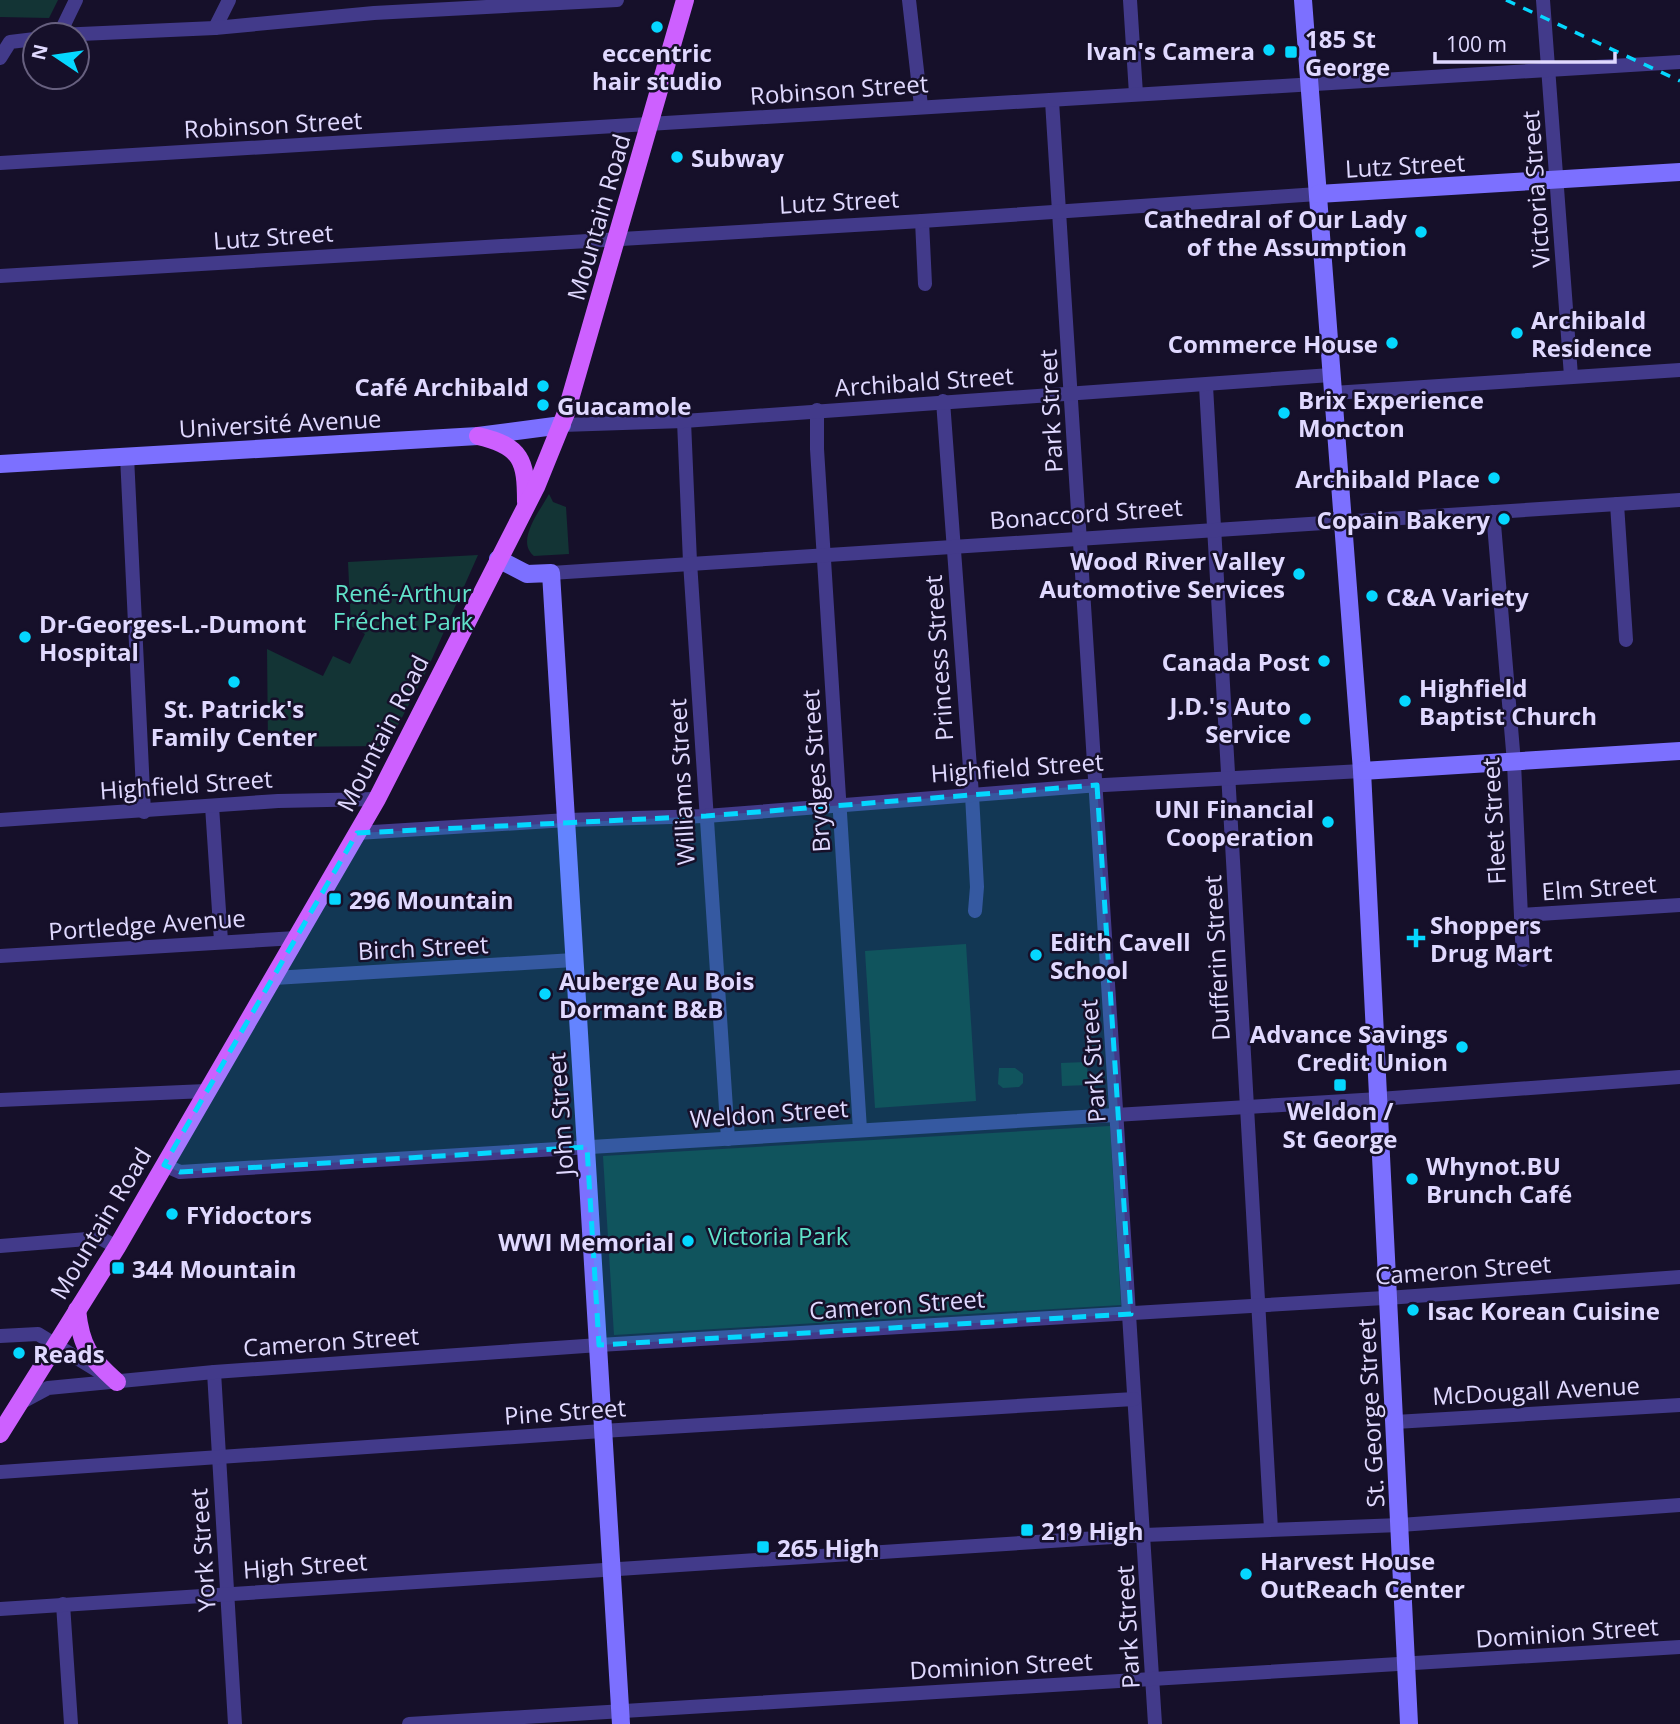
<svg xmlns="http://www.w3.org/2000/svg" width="1680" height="1724" font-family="'Open Sans',sans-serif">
<rect width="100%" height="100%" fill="#16102a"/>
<g fill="#133435">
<path d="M0 0H58L49 18 0 17Z"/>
<path d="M549 494 553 502 566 507 569 554 534 556C515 541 540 511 549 494Z"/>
<path d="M478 555 427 670 387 746 268 747 267 649 323 676 333 656 350 664 365 634 351 626 348 562Z"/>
<path d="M966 944 976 1101 875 1108 865 951Z"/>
<path d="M1087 1062 1088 1085 1062 1086 1061 1063Z"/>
<path d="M999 1068H1015L1023 1074V1083L1019 1087 1003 1088 998 1084Z"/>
<path d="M1110 1126 1121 1305 614 1335 603 1156Z"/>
</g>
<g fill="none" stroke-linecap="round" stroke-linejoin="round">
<g stroke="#423a8a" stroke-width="14">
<path d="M909 0 921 106"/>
<path d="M1130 0 1136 94"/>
<path d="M1543 0 1571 376"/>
<path d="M215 28 229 0"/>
<path d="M58 35 215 28 374 13 617 0"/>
<path d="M59 35 76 0"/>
<path d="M0 58 10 42 35 39"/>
<path d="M1052 101 1155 1724"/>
<path d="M0 163 1680 62"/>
<path d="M922 221 925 284"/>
<path d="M0 276 922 221 1318 194"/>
<path d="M1206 386 1271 1529"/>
<path d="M1333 393 1680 370"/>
<path d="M943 401 972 795 977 887 975 911"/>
<path d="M817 410V449L860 1130"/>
<path d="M684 421 690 562 728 1139"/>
<path d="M562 425 684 421 1331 375"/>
<path d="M127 456 144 812"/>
<path d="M1617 504 1626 640"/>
<path d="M1493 512 1514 763 1523 960"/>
<path d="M551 573 1680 500"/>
<path d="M212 806 221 941"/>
<path d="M0 820 278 801 377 799"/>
<path d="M357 833 567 820 706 816 1086 786 1362 771"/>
<path d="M1522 915 1680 905"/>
<path d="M0 956 296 938"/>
<path d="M274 978 574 960"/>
<path d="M0 1100 206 1091"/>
<path d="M164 1165 180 1172 1379 1099 1680 1077"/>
<path d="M0 1246 100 1238 117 1247"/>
<path d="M0 1336 38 1334 103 1374"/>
<path d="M214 1372 235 1724"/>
<path d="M20 1403 48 1388 214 1372 599 1345 1401 1297 1680 1277"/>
<path d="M1395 1422 1680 1405"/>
<path d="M0 1472 602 1431 1134 1399"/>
<path d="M63 1604 71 1724"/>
<path d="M0 1609 1144 1535 1400 1525 1680 1505"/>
<path d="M409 1724 1680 1647"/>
</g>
<g stroke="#7c70ff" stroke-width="18">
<path d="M1303 0 1362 771 1409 1724"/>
<path d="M1318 194 1680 172"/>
<path d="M0 464 478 436 562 425"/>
<path d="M498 559 527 574 551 573 621 1724"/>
<path d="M1362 771 1680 751"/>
</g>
<g stroke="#cd60ff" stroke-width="18">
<path d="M478 436C522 446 526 461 526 502"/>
<path d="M77 1310C81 1347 89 1357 117 1382"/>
<path d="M0 1434 117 1247 377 799 536 487 566 413 685 0"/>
</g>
<path stroke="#05d7ff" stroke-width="3.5" stroke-dasharray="10 9" stroke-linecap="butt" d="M1506 0 1680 81"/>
</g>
<path fill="#05d7ff" fill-opacity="0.2" stroke="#05d7ff" stroke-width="5" stroke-dasharray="14 9" stroke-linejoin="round" d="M1097 785 1131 1314 599 1345 587 1147 180 1172 164 1165 357 833 706 816Z"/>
<g fill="#05d7ff" stroke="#16102a" stroke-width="2.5">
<circle cx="657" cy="27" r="7"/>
<circle cx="1269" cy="50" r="7"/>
<rect x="1284" y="45" width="14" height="14" rx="3.5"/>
<circle cx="677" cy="157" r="7"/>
<circle cx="1421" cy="232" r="7"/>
<circle cx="1517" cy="333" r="7"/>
<circle cx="1392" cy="343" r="7"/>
<circle cx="543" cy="386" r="7"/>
<circle cx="543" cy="405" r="7"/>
<circle cx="1284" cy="413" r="7"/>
<circle cx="1494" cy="478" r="7"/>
<circle cx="1504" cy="519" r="7"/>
<circle cx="1299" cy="574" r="7"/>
<circle cx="1372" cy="596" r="7"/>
<circle cx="25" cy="637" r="7"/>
<circle cx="1324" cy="661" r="7"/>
<circle cx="234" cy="682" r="7"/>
<circle cx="1405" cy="701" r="7"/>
<circle cx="1305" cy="719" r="7"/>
<circle cx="1328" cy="822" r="7"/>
<rect x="328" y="892" width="14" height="14" rx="3.5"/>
<path d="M1412.5 927.5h7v7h7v7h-7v7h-7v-7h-7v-7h7z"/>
<circle cx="1036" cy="955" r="7"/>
<circle cx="545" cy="994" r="7"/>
<circle cx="1462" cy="1047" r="7"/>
<rect x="1333" y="1078" width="14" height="14" rx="3.5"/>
<circle cx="1412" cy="1179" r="7"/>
<circle cx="172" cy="1214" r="7"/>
<circle cx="688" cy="1241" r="7"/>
<rect x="111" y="1261" width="14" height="14" rx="3.5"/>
<circle cx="1413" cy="1310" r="7"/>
<circle cx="19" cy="1353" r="7"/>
<rect x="1020" y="1523" width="14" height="14" rx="3.5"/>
<rect x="756" y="1540" width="14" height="14" rx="3.5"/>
<circle cx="1246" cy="1574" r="7"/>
</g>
<g text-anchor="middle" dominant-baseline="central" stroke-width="5" stroke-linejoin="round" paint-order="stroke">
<g font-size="24" font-weight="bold" fill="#e0d9ff" stroke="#16102a" text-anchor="start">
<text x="1305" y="38">185 St<tspan x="1305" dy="28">George</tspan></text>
<text x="1255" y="50" text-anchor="end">Ivan's Camera</text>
<text x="657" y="52" text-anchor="middle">eccentric<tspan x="657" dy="28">hair studio</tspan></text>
<text x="691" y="157">Subway</text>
<text x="1407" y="218" text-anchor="end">Cathedral of Our Lady<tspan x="1407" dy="28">of the Assumption</tspan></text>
<text x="1531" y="319">Archibald<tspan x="1531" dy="28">Residence</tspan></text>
<text x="1378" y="343" text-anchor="end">Commerce House</text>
<text x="529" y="386" text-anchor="end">Café Archibald</text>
<text x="1298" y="399">Brix Experience<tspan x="1298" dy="28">Moncton</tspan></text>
<text x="557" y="405">Guacamole</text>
<text x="1480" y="478" text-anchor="end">Archibald Place</text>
<text x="1490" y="519" text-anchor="end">Copain Bakery</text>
<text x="1285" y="560" text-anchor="end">Wood River Valley<tspan x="1285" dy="28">Automotive Services</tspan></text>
<text x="1386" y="596">C&amp;A Variety</text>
<text x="39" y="623">Dr-Georges-L.-Dumont<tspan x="39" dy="28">Hospital</tspan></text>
<text x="1310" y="661" text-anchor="end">Canada Post</text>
<text x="1419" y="687">Highfield<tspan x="1419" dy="28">Baptist Church</tspan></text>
<text x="1291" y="705" text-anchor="end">J.D.'s Auto<tspan x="1291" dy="28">Service</tspan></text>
<text x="234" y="708" text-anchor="middle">St. Patrick's<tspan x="234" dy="28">Family Center</tspan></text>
<text x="1314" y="808" text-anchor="end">UNI Financial<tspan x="1314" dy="28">Cooperation</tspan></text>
<text x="349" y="899">296 Mountain</text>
<text x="1430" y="924">Shoppers<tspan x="1430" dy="28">Drug Mart</tspan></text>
<text x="1050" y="941">Edith Cavell<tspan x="1050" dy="28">School</tspan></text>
<text x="559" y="980">Auberge Au Bois<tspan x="559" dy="28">Dormant B&amp;B</tspan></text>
<text x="1448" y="1033" text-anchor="end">Advance Savings<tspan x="1448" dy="28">Credit Union</tspan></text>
<text x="1340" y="1110" text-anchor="middle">Weldon /<tspan x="1340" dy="28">St George</tspan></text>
<text x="1426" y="1165">Whynot.BU<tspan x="1426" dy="28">Brunch Café</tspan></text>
<text x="186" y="1214">FYidoctors</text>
<text x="674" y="1241" text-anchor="end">WWI Memorial</text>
<text x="132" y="1268">344 Mountain</text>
<text x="1427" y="1310">Isac Korean Cuisine</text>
<text x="33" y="1353">Reads</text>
<text x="1041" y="1530">219 High</text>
<text x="777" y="1547">265 High</text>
<text x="1260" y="1560">Harvest House<tspan x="1260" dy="28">OutReach Center</tspan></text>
</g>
<g font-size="24" fill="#e0d9ff" stroke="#16102a">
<text transform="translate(839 89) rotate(-4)">Robinson Street</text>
<text transform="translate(273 124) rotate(-3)">Robinson Street</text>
<text transform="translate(1405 165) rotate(-3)">Lutz Street</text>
<text transform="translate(1535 189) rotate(-94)">Victoria Street</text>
<text transform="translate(839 201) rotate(-3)">Lutz Street</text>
<text transform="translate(598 217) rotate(-74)">Mountain Road</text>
<text transform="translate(273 236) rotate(-4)">Lutz Street</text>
<text transform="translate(924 381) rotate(-4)">Archibald Street</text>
<text transform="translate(1050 411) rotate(-93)">Park Street</text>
<text transform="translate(280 423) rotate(-3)">Université Avenue</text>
<text transform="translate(1086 513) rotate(-4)">Bonaccord Street</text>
<text transform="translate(938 658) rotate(-94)">Princess Street</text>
<text transform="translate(382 733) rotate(-63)">Mountain Road</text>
<text transform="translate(1017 767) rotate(-4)">Highfield Street</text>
<text transform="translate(815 771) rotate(-94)">Brydges Street</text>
<text transform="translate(681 782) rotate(-93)">Williams Street</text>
<text transform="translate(186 784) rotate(-4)">Highfield Street</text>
<text transform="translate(1493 821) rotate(-93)">Fleet Street</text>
<text transform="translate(1599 887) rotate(-4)">Elm Street</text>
<text transform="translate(147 924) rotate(-4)">Portledge Avenue</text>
<text transform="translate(423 947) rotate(-3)">Birch Street</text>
<text transform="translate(1216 958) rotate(-93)">Dufferin Street</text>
<text transform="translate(1092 1061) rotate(-94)">Park Street</text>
<text transform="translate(769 1113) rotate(-4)">Weldon Street</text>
<text transform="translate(560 1114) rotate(-94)">John Street</text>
<text transform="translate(100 1223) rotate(-59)">Mountain Road</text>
<text transform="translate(1463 1269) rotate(-4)">Cameron Street</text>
<text transform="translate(897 1304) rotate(-4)">Cameron Street</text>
<text transform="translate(331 1341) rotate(-4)">Cameron Street</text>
<text transform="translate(1536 1390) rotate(-3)">McDougall Avenue</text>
<text transform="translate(565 1411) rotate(-4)">Pine Street</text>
<text transform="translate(1370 1413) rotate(-93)">St. George Street</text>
<text transform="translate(202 1550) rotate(-94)">York Street</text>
<text transform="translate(305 1565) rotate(-4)">High Street</text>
<text transform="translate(1127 1627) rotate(-93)">Park Street</text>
<text transform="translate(1567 1632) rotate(-4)">Dominion Street</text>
<text transform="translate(1001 1665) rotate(-3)">Dominion Street</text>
</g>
<g font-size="24" fill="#61e3ca" stroke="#16102a">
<text x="403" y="592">René-Arthur<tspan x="403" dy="28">Fréchet Park</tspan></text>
<text x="778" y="1235">Victoria Park</text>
</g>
</g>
<g transform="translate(56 56) rotate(283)"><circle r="33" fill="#16102a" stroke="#67607f" stroke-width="2"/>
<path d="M0-5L12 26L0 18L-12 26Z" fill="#05d7ff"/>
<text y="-10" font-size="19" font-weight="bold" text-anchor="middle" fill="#e0d9ff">N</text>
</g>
<path d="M1435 52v10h180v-10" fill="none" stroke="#e0d9ff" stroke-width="3.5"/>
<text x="1446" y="52" font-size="21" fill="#e0d9ff" stroke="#16102a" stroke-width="5" paint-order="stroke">100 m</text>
</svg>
